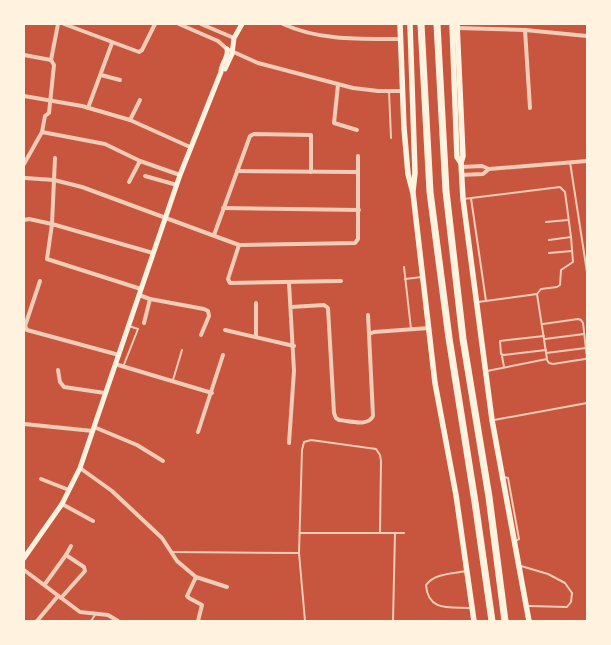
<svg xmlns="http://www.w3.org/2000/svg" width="611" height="645" font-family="'Crimson Pro',serif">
<rect width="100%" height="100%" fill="#c8553d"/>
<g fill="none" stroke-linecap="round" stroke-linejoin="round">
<g stroke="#f1ccb7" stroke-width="2">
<path d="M389 91 391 138"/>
<path d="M570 162 587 272"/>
<path d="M471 198 486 301"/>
<path d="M463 199 560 187 565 192 571 237 573 262 561 270 560 285 557 287 541 289 537 294 478 302"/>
<path d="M546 222 568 220"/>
<path d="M549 240 571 237"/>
<path d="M549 253 572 251"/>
<path d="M404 267 411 329"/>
<path d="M405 279 422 277"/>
<path d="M543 324 578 319 581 320 583 323 587 358 585 359 553 364 549 363 547 360"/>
<path d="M544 336 500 341 501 354 504 355 546 350"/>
<path d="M545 339 584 334"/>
<path d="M546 353 586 348"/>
<path d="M502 356 504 367"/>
<path d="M123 367 138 329 129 326"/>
<path d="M487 371 547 359 537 294"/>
<path d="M173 380 182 350"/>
<path d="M494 420 587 403"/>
<path d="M504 477 508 478 519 539 516 541"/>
<path d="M300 533H380L381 461 380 455 376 449 311 440 304 442 302 450 299 553 305 621"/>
<path d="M380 533H395L393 621"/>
<path d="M395 533H404"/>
<path d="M172 552 299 553"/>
<path d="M521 566 548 574 565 583 572 593 571 602 567 607 529 606"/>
<path d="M466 571C452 574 435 573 426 585 428 612 450 607 470 608"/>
<path d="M91 621 95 615"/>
</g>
<g stroke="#f1ccb7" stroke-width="4">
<path d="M64 24 139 52 142 50 155 24"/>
<path d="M179 24 218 41 227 49 258 63 353 88 378 91H402"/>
<path d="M201 24 234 38"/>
<path d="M283 24C320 41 361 39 401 39"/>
<path d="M457 28 525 30 587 36"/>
<path d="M525 30 530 108"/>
<path d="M24 55 51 60"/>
<path d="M101 75 120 80"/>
<path d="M338 85 334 123 357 130"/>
<path d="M24 96 82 106 130 120 190 147"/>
<path d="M88 108 112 43"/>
<path d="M130 120 140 100"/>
<path d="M42 132 45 116 49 113 54 65 51 60 58 24"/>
<path d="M55 158 52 224 47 259 141 289"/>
<path d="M24 164 42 132 105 144 140 161 180 175"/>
<path d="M461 167 482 166 489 169 587 161"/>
<path d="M237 171 358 172"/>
<path d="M461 175 483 174 489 169"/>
<path d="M145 176 177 185"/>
<path d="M25 178 54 180 82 187 239 245 355 243 358 239V156"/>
<path d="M129 182 140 161"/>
<path d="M223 208 359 210"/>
<path d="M24 220 29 219 52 224 153 253"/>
<path d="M214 235 250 136 254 134 311 135V172"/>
<path d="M239 245 228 279 230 283 341 281"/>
<path d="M40 281 25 326 27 330 119 355"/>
<path d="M289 283 294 371 289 443"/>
<path d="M139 295 150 299 204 309 208 311 209 316 201 335"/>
<path d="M256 303V337"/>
<path d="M291 307 324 305 328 308 334 413 336 418 339 420C350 421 368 427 373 416L369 334 374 332 429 328"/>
<path d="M368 315 369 334"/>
<path d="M144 323 150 299"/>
<path d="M225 330 294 346"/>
<path d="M115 364 212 393"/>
<path d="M58 370 60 382 64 387 105 393"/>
<path d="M24 424 93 431"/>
<path d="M94 427 137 445 163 461"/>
<path d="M198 432 223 355"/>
<path d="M80 468 112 491 162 538 177 561 196 577 227 587"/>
<path d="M41 479 69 490"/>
<path d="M62 504 93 521"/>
<path d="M24 570 80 612 108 615 118 621"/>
<path d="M196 577 187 596 189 598 202 605 198 621"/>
<path d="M45 584 66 555"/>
<path d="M61 598 85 571 84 567 66 555 71 546"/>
<path d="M37 621 58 596"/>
</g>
<g stroke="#fff3e0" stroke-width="5">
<path d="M225 69 232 54 234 38 242 24"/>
<path d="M24 558 62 504 80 468 180 175 221 72C221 64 229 57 227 49"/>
</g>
<g stroke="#fff3e0" stroke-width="5.5">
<path d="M400 24 404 128 408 174 413 193 435 383 456 495 474 621"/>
<path d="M410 24 415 173 413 191"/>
<path d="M452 24 457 157 461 163"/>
<path d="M457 24 463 156 461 163 463 199 492 420 529 621"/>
</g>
<g stroke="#fff3e0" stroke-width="7">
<path d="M421 24 430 192 449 338 475 502 492 621"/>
<path d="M437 24 446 191 463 339 489 497 505 621"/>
</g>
</g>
<rect width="611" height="645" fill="none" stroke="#fff3e0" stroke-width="50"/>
</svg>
